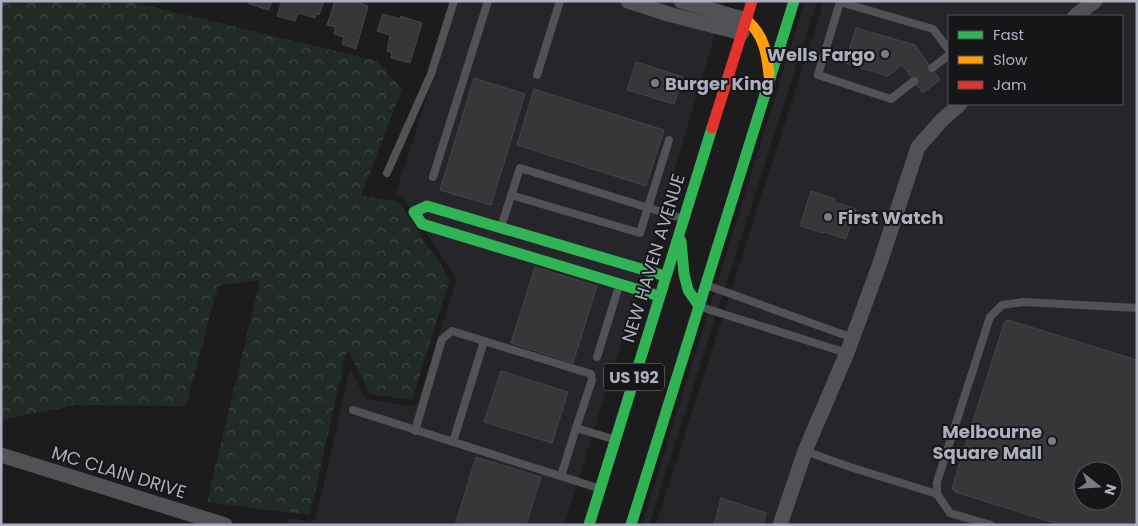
<svg xmlns="http://www.w3.org/2000/svg" width="1138" height="526" font-family="Poppins,sans-serif">
<defs>
<pattern id="forest-crowns" width="20" height="18" patternUnits="userSpaceOnUse" patternTransform="scale(1.25)"><rect width="20" height="18" fill="#212a24"/><path d="M2 6a3 3 0 1 1 6 0M12 15a3 3 0 1 1 6 0" fill="none" stroke="#3f4642"/></pattern>
</defs>
<rect width="100%" height="100%" fill="#1c1c1c"/>
<g fill="#262529" fill-rule="evenodd">
<path d="M458 1H725L648 258 564 525H286L288 518 310 521H314L316 518 350 368 364 396 367 399 411 406 416 405 418 402 456 281 455 276 404 199 401 196 395 195Z"/>
<path d="M805 1H817L649 525H642Z"/>
<path d="M824 1H1137V525H656ZM949 16H1122V104H949ZM1083 471H1113V501H1083Z"/>
</g>
<path fill="url(#forest-crowns)" d="M1 1H128L377 61 402 89 361 196 398 201 450 279 412 400 370 394 347 349 310 515 207 502 260 280 218 286 186 406 76 405 1 420Z"/>
<g fill="#37373a" stroke="#444548" fill-rule="evenodd">
<path d="M249 1H272L269 10 249 4Z"/>
<path d="M282 1H324L319 15 316 14 315 18 298 13 295 21 277 16Z"/>
<path d="M335 1H354L368 6 356 49 342 44 344 37 334 34 336 27 327 25Z"/>
<path d="M383 14 400 19 401 16 422 23 410 63 391 58 392 53 387 51 390 35 377 31Z"/>
<path d="M856 28 915 45 940 80 923 93 902 65 888 76 845 63Z"/>
<path d="M636 62 683 77 674 104 627 90Z"/>
<path d="M474 78 525 94 491 205 440 190Z"/>
<path d="M534 89 664 130 646 186 517 145Z"/>
<path d="M811 191 835 199 834 202 856 209 846 239 824 232 823 233 800 226Z"/>
<path d="M535 267 597 286 573 363 511 343Z"/>
<path d="M1008 320 1137 360V525H1061L955 492 952 488 1004 323ZM1083 471H1113V501H1083Z"/>
<path d="M501 371 568 392 552 443 484 422Z"/>
<path d="M476 457 541 477 526 525H455Z"/>
<path d="M721 498 766 513 763 525H714Z"/>
</g>
<g fill="none" stroke-linecap="round" stroke-linejoin="round">
<g stroke="#525256" stroke-width="8">
<path d="M932 68 949 55"/>
<path d="M537 75 560 1"/>
<path d="M914 81 891 99 818 75 840 2 933 29 949 50"/>
<path d="M387 173 431 74 454 1"/>
<path d="M433 177 488 1"/>
<path d="M511 195 640 233 669 140"/>
<path d="M501 227 520 168 681 218"/>
<path d="M709 286 853 338"/>
<path d="M701 307 847 353"/>
<path d="M597 357 619 286"/>
<path d="M353 410 598 488"/>
<path d="M415 431 442 339 452 331 484 341"/>
<path d="M453 442 484 341 591 374 592 380 576 428"/>
<path d="M805 451 850 467 937 494"/>
<path d="M561 476 576 428 613 439"/>
<path d="M991 525 950 513 937 494V482L990 317 1002 305 1024 302 1137 308"/>
</g>
<g stroke="#525256" stroke-width="15">
<path d="M628 1 668 14 742 33"/>
<path d="M681 1 746 20"/>
<path d="M1075 16 1095 1"/>
<path d="M1 455 225 525"/>
<path d="M780 525 805 451 847 353 879 266 918 147 942 120 960 104"/>
</g>
<g stroke="#30b455" stroke-width="11">
<path d="M681 241 684 274 688 290 699 306"/>
<path d="M659 296 422 224 414 212 427 206 665 276"/>
<path d="M589 525 712 128"/>
<path d="M631 525 794 1"/>
</g>
<path stroke="#ff9f0a" stroke-width="11" d="M746 20C764 34 767 54 769 75"/>
<path stroke="#e5322d" stroke-width="11" d="M712 128 752 1"/>
</g>
<g fill="#7a7c85" stroke="#161518" stroke-width="2">
<circle cx="885" cy="54" r="5"/>
<circle cx="655" cy="83" r="5"/>
<circle cx="828" cy="217" r="5"/>
<circle cx="1052" cy="441" r="5"/>
</g>
<g text-anchor="middle" dominant-baseline="central" stroke-width="4" stroke-linejoin="round" paint-order="stroke">
<rect fill="#161518" stroke="#7f818c" stroke-width="1" x="604" y="363.5" width="60" height="27" rx="4"/>
<g font-size="16" font-weight="bold" fill="#acafbe">
<text x="634" y="377">US 192</text>
</g>
<g font-size="18" font-weight="bold" fill="#acafbe" stroke="#161518" text-anchor="end">
<text x="875" y="54">Wells Fargo</text>
<text x="665" y="83" text-anchor="start">Burger King</text>
<text x="838" y="217" text-anchor="start">First Watch</text>
<text x="1042" y="431">Melbourne<tspan x="1042" dy="21">Square Mall</tspan></text>
</g>
<g font-size="18" fill="#acafbe" stroke="#161518">
<text transform="translate(653 258) rotate(-73)">NEW HAVEN AVENUE</text>
<text transform="translate(119 472) rotate(17)">MC CLAIN DRIVE</text>
</g>
</g>
<rect width="1138" height="526" fill="none" stroke="#acafbe" stroke-width="5"/>
<rect x="948" y="15" width="175" height="90" fill="#161518" stroke="#52535a"/>
<rect x="958" y="31" width="25" height="8" fill="#30b455" stroke="#52535a"/>
<text x="993" y="40" font-size="15" fill="#acafbe">Fast</text>
<rect x="958" y="56" width="25" height="8" fill="#ff9f0a" stroke="#52535a"/>
<text x="993" y="65" font-size="15" fill="#acafbe">Slow</text>
<rect x="958" y="81" width="25" height="8" fill="#e5322d" stroke="#52535a"/>
<text x="993" y="90" font-size="15" fill="#acafbe">Jam</text>
<g transform="translate(1098 486) rotate(107)"><circle r="24" fill="#161518" stroke="#52535a"/>
<path d="M0-4L9 19L0 12L-9 19Z" fill="#7a7c85"/>
<text y="-8" font-size="14" font-weight="bold" text-anchor="middle" fill="#acafbe">N</text>
</g>
</svg>
